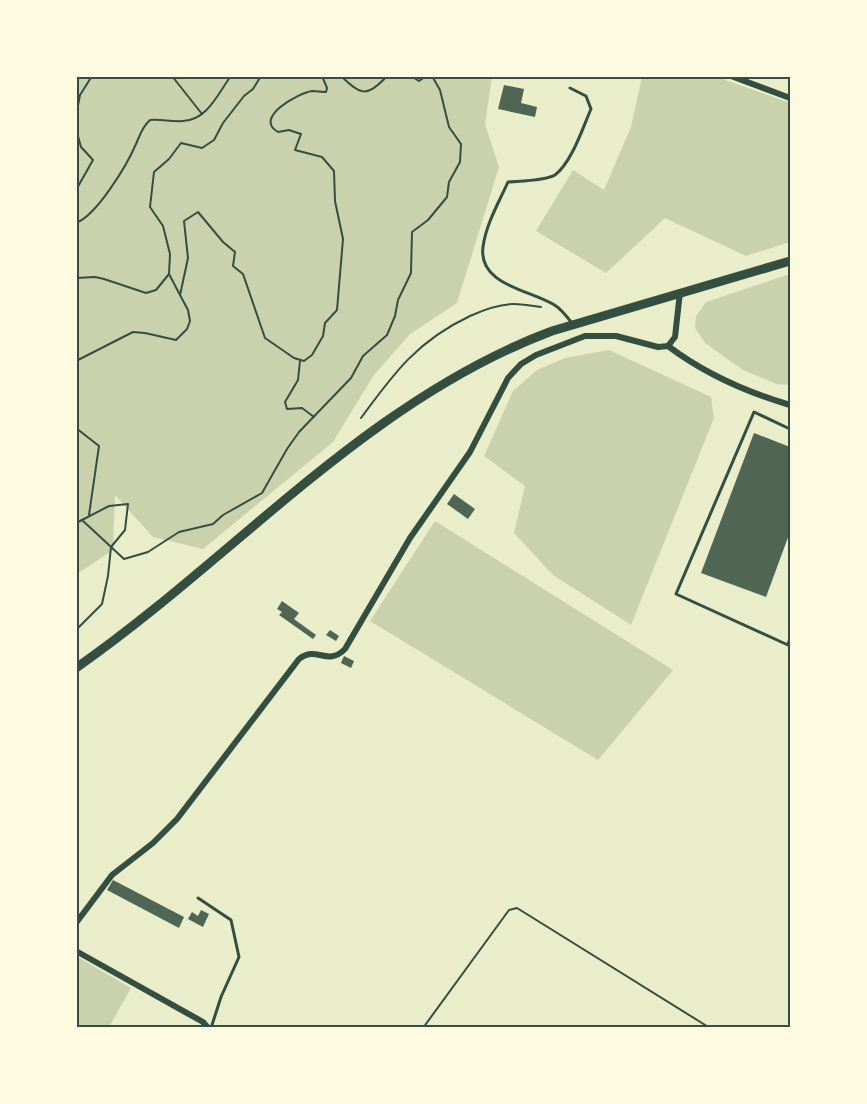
<svg xmlns="http://www.w3.org/2000/svg" width="867" height="1104" font-family="'Archivo Narrow',sans-serif">
<rect width="100%" height="100%" fill="#e9edc9"/>
<g fill="#cad2ad">
<path d="M77 77H492L485 124 499 167 457 303 410 334 374 375 333 442 203 549 153 537 115 495 113 550 77 574Z"/>
<path d="M642 77H717L790 103V242L746 256 665 218 606 273 536 231 573 170 604 190 631 127Z"/>
<path d="M790 274V385L777 384 743 370 705 343 695 328 696 316 706 302Z"/>
<path d="M609 350 711 397 714 418 631 625 553 575 514 533 525 486 484 456 513 391 537 370 565 358Z"/>
<path d="M435 521 673 670 598 760 370 621Z"/>
<path d="M76 956 131 988 109 1027H77Z"/>
</g>
<g fill="#4f6655">
<path d="M504 85 524 89 521 103 537 107 535 117 498 109Z"/>
<path d="M754 433 790 447V532L766 597 701 573Z"/>
<path d="M454 494 475 509 468 519 447 504Z"/>
<path d="M282 601 299 613 294 619 316 635 313 639 279 615 282 612 277 609Z"/>
<path d="M330 630 339 636 336 641 326 635Z"/>
<path d="M344 656 354 661 351 668 341 663Z"/>
<path d="M113 880 184 917 179 928 107 890Z"/>
<path d="M201 910 209 914 203 927 188 919 192 912 198 916Z"/>
</g>
<g fill="none" stroke-linecap="round" stroke-linejoin="round">
<g stroke="#344e41" stroke-width="2">
<path d="M172 76 202 114"/>
<path d="M341 76C361 95 367 98 387 76"/>
<path d="M411 76 419 81 426 76"/>
<path d="M76 116 80 95 92 76"/>
<path d="M76 129 81 147 93 160 76 190"/>
<path d="M76 223C97 215 127 165 136 144 140 135 142 127 150 120 161 119 172 122 183 121 208 120 218 93 231 76"/>
<path d="M169 274 180 295"/>
<path d="M76 278 95 277 104 279 146 293 156 290 169 274 170 254 163 226 150 207 154 172 169 159 181 143 202 148 214 140 223 123 244 96 253 89 261 76"/>
<path d="M76 361 133 332 145 333 176 340 187 329 190 321 188 310 180 295 188 258 184 221 198 212 223 242 235 252 233 266 243 274 265 338 294 358 304 361 312 355 323 336 325 323 337 310 343 239 335 201 334 171 322 157 295 150 301 134 289 130 278 132C253 118 298 93 312 91 317 91 321 92 326 92L327 88 322 76"/>
<path d="M300 361 298 380 285 402 287 409 302 408 314 417"/>
<path d="M361 418C394 373 417 341 470 316 483 310 499 304 514 304 523 304 532 306 541 307"/>
<path d="M76 428 99 446 89 515"/>
<path d="M76 523 82 520 124 559 148 552 179 532 213 524 223 515 262 493 287 449 299 432 351 378 363 356 387 335 395 316 398 300 411 273 412 232 428 220 447 197 449 182 460 162 461 144 449 127 440 90 432 76"/>
<path d="M76 630 102 604 108 576 111 547 125 530 128 504 109 506 82 520"/>
<path d="M423 1028 509 910 517 908 710 1028"/>
</g>
<g stroke="#344e41" stroke-width="3">
<path d="M570 88 586 96 591 109C583 127 572 162 555 175 545 181 520 181 508 182 499 202 486 224 483 247 478 286 532 290 556 306 562 310 567 317 572 323"/>
<path d="M790 429 754 412 676 594 788 645 790 638"/>
<path d="M198 898 231 920 239 957 221 997 211 1028"/>
</g>
<g stroke="#344e41" stroke-width="6">
<path d="M731 76 790 98"/>
<path d="M668 346C705 374 746 392 790 405"/>
<path d="M76 923 112 875 153 843 177 819 299 659C317 645 327 667 345 649L410 538 470 452 508 378 521 364 536 355 585 336H616L658 347 668 346 675 337 680 292"/>
<path d="M76 951 203 1022 208 1028"/>
</g>
<path stroke="#344e41" stroke-width="9" d="M76 668C235 557 367 400 552 331L790 261"/>
</g>
<rect width="867" height="1104" fill="none" stroke="#fefae0" stroke-width="156"/>
<rect x="78" y="78" width="711" height="948" fill="none" stroke="#344e41" stroke-width="2"/>
</svg>
